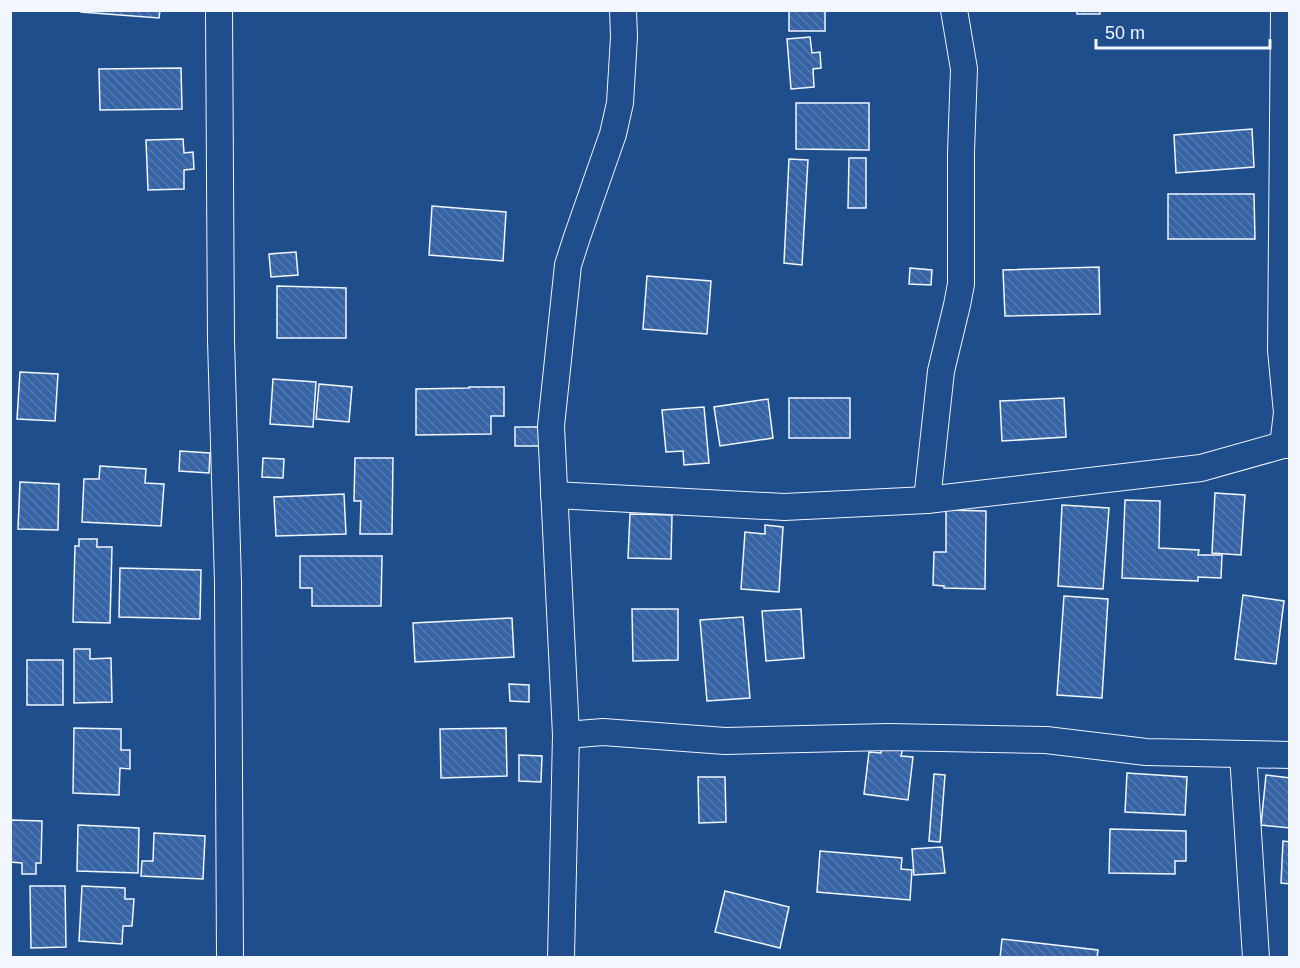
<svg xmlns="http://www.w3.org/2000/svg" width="1300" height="968" font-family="Helvetica,sans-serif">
<defs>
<pattern id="building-back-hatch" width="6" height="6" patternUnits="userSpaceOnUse" patternTransform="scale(1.5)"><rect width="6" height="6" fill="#3563a3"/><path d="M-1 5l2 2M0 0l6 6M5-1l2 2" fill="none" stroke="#537ab1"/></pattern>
</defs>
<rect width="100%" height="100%" fill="#1f4e8c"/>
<g fill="url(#building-back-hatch)" stroke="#f2f6ff" stroke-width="1.5">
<path d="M81 10H160L159 18 81 12Z"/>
<rect x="789" y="10" width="36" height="21"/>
<rect x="1077" y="10" width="23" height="4"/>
<path d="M810 37 812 53 820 52 821 68 813 69 814 87 791 89 787 39Z"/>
<path d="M181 68 182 109 100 110 99 69Z"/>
<path d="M796 103H869V150L796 149Z"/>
<path d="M1252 129 1254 167 1176 173 1174 135Z"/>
<path d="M183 139 184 153 193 152 194 169 184 170V189L148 190 146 140Z"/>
<path d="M849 158H866V208H848Z"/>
<path d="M789 159 808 160 802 265 784 263Z"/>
<path d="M1168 194H1254L1255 239H1168Z"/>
<path d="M432 206 506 212 503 261 429 255Z"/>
<path d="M296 252 298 275 271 277 269 254Z"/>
<path d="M1099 267 1100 314 1005 316 1003 270Z"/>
<path d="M910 268 932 270 931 285 909 284Z"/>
<path d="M647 276 711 281 707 334 643 329Z"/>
<path d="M277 286 346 288V338H277Z"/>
<path d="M20 372 58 374 55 421 17 419Z"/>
<path d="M273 379 316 382 313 427 270 424Z"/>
<path d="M319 384 352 387 349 422 316 419Z"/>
<path d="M469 387H504V416H491V434L416 435V389L469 388Z"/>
<rect x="789" y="398" width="61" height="40"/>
<path d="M1064 398 1066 437 1002 441 1000 401Z"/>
<path d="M768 399 773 438 720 446 714 407Z"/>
<path d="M704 407 709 463 684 465 683 451 666 452 662 410Z"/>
<rect x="515" y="427" width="24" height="19"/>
<path d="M180 451 210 453 209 473 179 471Z"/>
<path d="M263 458 284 459 283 478 262 477Z"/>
<path d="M355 458H393L392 534H360L361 501H354Z"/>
<path d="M100 466 146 469 145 483 164 484 161 526 82 522 84 479H99Z"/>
<path d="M20 482 59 484 58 530 18 529Z"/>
<path d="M1215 493 1245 495 1241 555 1212 553Z"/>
<path d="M344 494 346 534 276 536 274 497Z"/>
<path d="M1125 500 1160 501 1159 548 1199 550 1198 555H1222L1221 578 1198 577V581L1122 578Z"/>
<path d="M1062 505 1109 508 1103 589 1058 586Z"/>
<path d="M946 510 986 511 985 589 944 588V586L933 585 934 552H946Z"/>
<path d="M630 514 672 515 671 559 628 558Z"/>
<path d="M765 525 783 527 779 592 741 589 745 532 765 534Z"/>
<path d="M79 539H97V547H112L110 623 73 622 75 546H79Z"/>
<path d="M300 556H382L381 606H312V588H300Z"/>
<path d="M120 568 201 570 200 619 119 617Z"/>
<path d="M1243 595 1284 601 1276 664 1235 659Z"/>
<path d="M1064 596 1108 599 1102 698 1057 695Z"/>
<path d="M632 609H678V660L633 661Z"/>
<path d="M801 609 804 658 766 661 762 611Z"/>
<path d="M743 617 750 698 707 701 700 620Z"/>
<path d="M512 618 514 657 415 662 413 623Z"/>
<path d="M74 649H90V659L111 658 112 702 74 703Z"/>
<rect x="27" y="660" width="36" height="45"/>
<path d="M509 684 529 685V702L510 701Z"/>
<path d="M74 728 121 729V750H130V769L120 768 119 795 73 793Z"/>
<path d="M506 728 507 776 441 778 440 729Z"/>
<path d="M883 744 903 747 901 756 913 757 908 800 864 794 869 752 881 753Z"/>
<path d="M519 755 542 756 541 782 519 781Z"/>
<path d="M1127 773 1187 777 1185 815 1125 812Z"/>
<path d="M934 774 945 775 940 842 929 841Z"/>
<path d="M1266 775 1290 778V828L1261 825Z"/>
<path d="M698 777H725L726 822 699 823Z"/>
<path d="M10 820 42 821 41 863H36V874H22V863L10 862Z"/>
<path d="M78 825 139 828 138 873 77 871Z"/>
<path d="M1110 829 1186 831V861H1175V874L1109 873Z"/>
<path d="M154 833 205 836 203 879 141 876 142 861H153Z"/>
<path d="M1283 841 1290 842V884L1281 883Z"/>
<path d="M942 847 945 873 914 875 912 849Z"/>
<path d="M820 851 902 858 901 869 912 870 910 900 817 892Z"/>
<path d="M30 886H65L66 947 31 948Z"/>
<path d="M82 886 125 888V899H134L132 926H123L122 944 79 941Z"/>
<path d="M725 891 789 907 780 948 715 932Z"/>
<path d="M1002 939 1098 950 1097 958H1000Z"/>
</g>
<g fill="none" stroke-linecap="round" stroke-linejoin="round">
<defs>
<g id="minor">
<path d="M219 10 221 340 228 583 230 958"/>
<path d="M1283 445 1287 413 1281 350 1284 10"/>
<path d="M554 495 784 507 927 500 1201 468 1283 445H1290"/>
<path d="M927 500 941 371 957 305 961 284V152L964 69 954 10"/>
<path d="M566 735 603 732 725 741 888 737 1046 740 1146 752 1290 755"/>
<path d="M1243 754 1256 958"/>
<path d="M561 958 566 735 551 426 568 265 577 237 613 134 620 103 624 37 623 10"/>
</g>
</defs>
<use href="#minor" stroke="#f2f6ff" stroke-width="28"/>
<use href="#minor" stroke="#1f4e8c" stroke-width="26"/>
</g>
<rect width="1300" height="968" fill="none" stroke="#f2f6ff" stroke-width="24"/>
<path d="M1096 39v9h174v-9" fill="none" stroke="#f2f6ff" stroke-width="3"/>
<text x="1105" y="39" font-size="18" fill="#f2f6ff" stroke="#1f4e8c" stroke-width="4.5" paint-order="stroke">50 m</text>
</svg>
